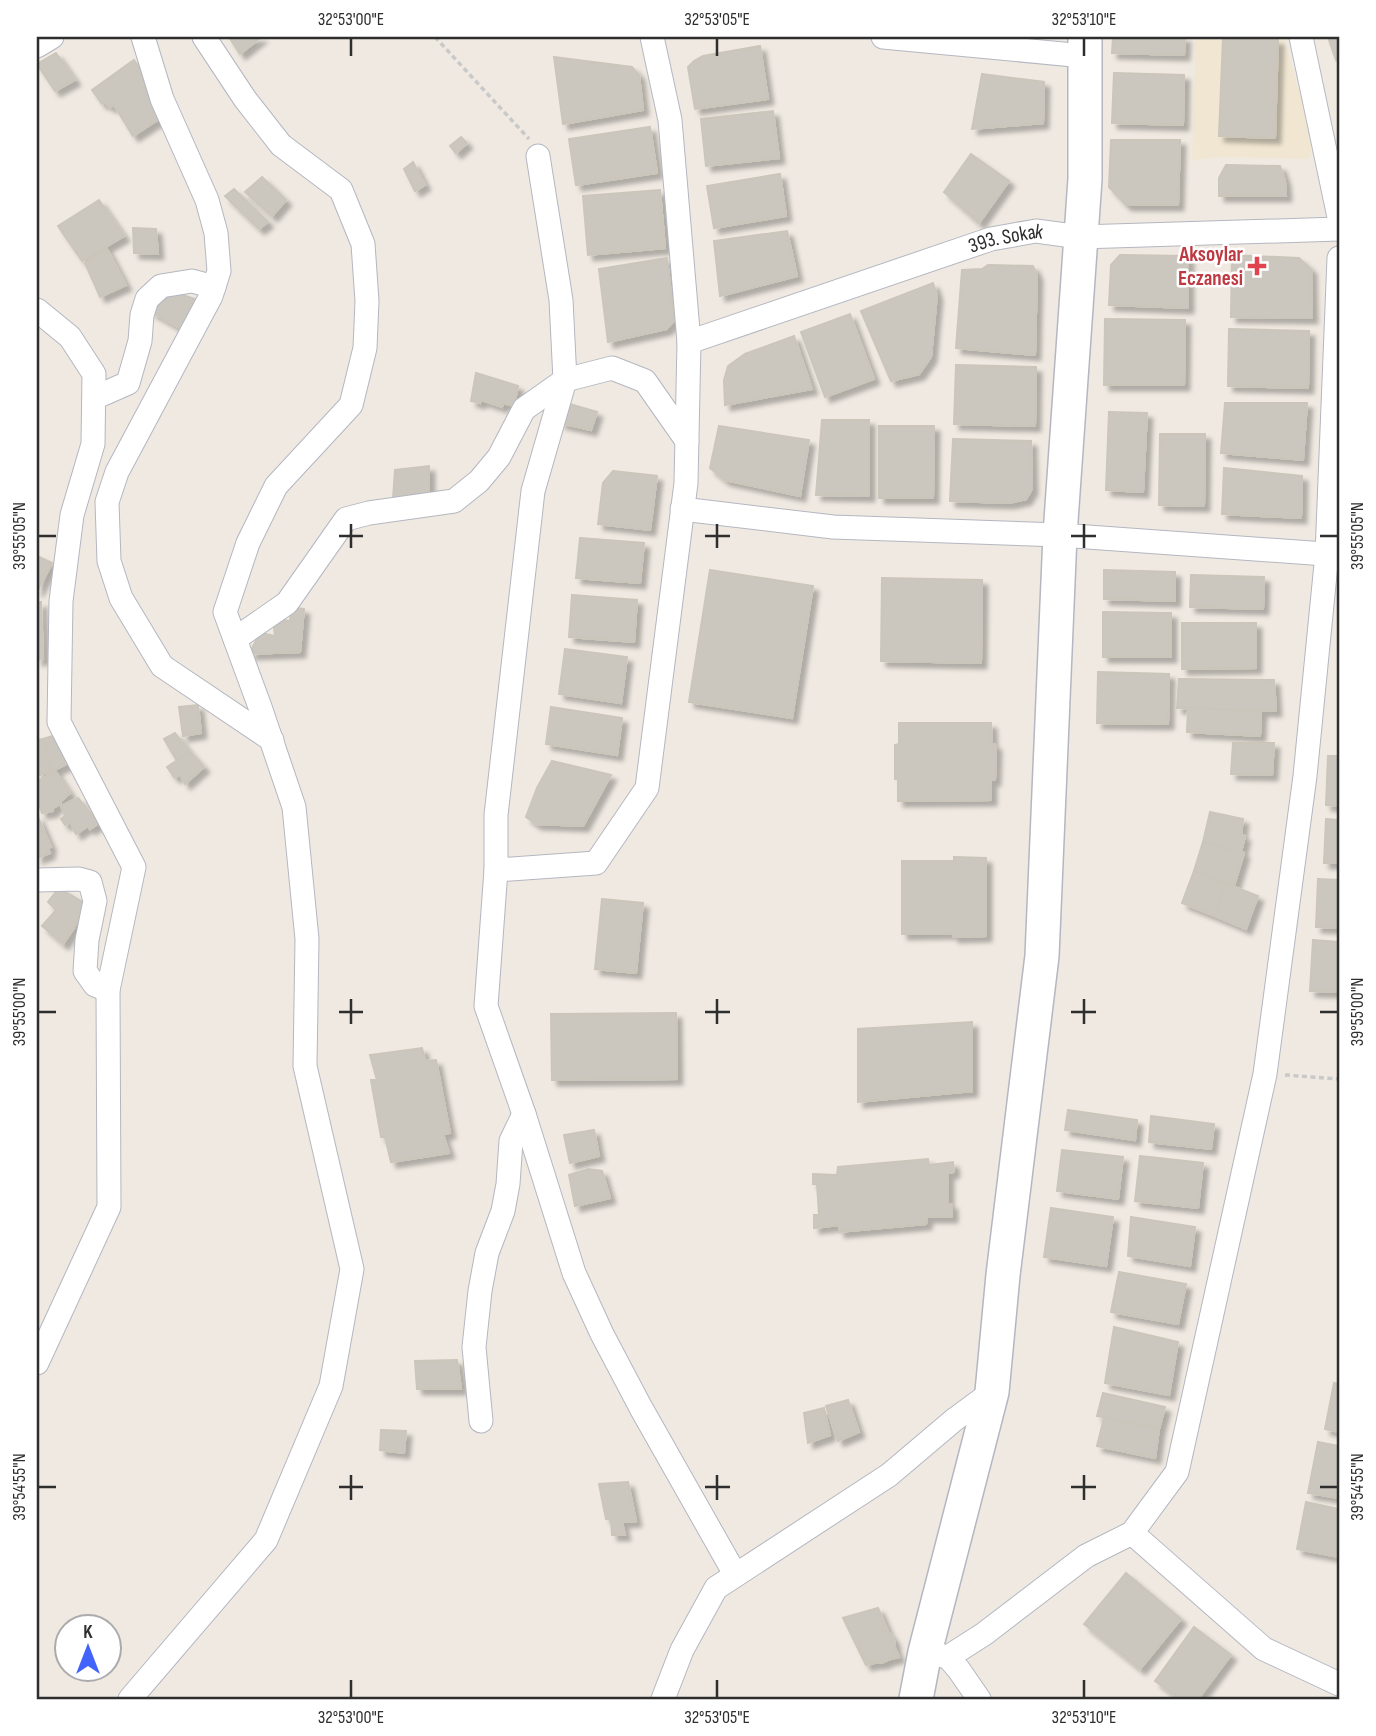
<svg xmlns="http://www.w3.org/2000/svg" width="1376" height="1736" font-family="'Sofia Sans Condensed',sans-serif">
<defs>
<filter id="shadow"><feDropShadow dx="5.5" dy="5.5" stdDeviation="2" flood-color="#0004"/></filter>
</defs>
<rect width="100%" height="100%" fill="#efe9e1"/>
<path fill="#f0e6d1" d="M1196 37H1283L1313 138 1309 159 1220 157 1192 160Z"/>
<g fill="#cbc7bf" stroke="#cbc5ba" stroke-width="2" filter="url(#shadow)">
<path d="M229 37H261L240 54Z"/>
<path d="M1113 37H1185L1184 55 1112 53Z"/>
<path d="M1328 37H1339V59L1336 60Z"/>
<path d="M1223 38 1278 40 1275 138 1219 136Z"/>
<path d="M760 46 768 99 695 109 688 67 694 61 703 56Z"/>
<path d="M56 53 75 80 55 91 37 64Z"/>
<path d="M554 57 632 67 639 75 643 110 563 124Z"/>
<path d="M134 60 142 71 139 73 146 84 144 86 162 117 133 136 114 105 110 107 105 102 102 104 92 90Z"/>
<path d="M1114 73 1184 75 1183 125 1112 123Z"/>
<path d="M982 74 1044 82 1043 123 972 129Z"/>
<path d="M773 111 779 158 706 166 701 119Z"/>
<path d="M650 127 657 173 576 185 569 139Z"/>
<path d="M461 137 467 143 456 153 450 146Z"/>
<path d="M1111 140H1180L1178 205H1126L1109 187Z"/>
<path d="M971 154 1009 181 979 223 944 192Z"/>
<path d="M413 162 425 185 415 191 404 169Z"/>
<path d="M1226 165 1280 166 1285 181 1286 196H1219V178Z"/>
<path d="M780 174 786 216 714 228 707 186Z"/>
<path d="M262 177 286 200 272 216 245 192Z"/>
<path d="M234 189 268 222 259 229 225 196Z"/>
<path d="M660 190 665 248 588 255 583 196Z"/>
<path d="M99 200 124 236 82 261 58 226Z"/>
<path d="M133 228 156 229 158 254 134 253Z"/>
<path d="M787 231 797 276 720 296 714 241Z"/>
<path d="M107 249 126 285 100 297 85 263Z"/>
<path d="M1120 255 1188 256V308L1109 305 1111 265Z"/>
<path d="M1232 255 1299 258 1311 269 1312 318 1231 317Z"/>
<path d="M667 258 674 321 666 329 608 342 599 269Z"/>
<path d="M988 265 1033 266 1037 275 1035 355 956 348 962 270 982 269Z"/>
<path d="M933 283 937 295 931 357 919 374 891 381 861 311Z"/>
<path d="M174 292 195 299 182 329 150 311Z"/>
<path d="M850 314 874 379 825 397 801 332Z"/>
<path d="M1105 319 1185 320 1184 385H1104Z"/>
<path d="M1229 329 1309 331 1308 388 1228 386Z"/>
<path d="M794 336 812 389 725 405 724 380 728 366 745 354Z"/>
<path d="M956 365 1036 367 1035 426 954 424Z"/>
<path d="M476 373 518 386 514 406 503 403 502 407 481 400 480 403 471 401Z"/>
<path d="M566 403 597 412 591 430 560 423Z"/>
<path d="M1225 403H1307L1303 460 1221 453Z"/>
<path d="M1109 412 1147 413 1143 492 1106 490Z"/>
<path d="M822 420H869V496L816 495Z"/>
<path d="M719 426 809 440 800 496 725 480 710 468Z"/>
<path d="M879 426H934L933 498H879Z"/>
<path d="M1160 434H1205L1204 506 1159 505Z"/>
<path d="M953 439 1031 441 1032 489 1026 499 1009 503 950 501Z"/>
<path d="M429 466V494L393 499 395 470Z"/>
<path d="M1224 468 1302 476 1301 518 1222 514Z"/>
<path d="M613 471 657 476 650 530 598 524 603 483Z"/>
<path d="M580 538 644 543 640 583 576 578Z"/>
<path d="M37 556 52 563 37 592Z"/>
<path d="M710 570 813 586 792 718 689 702Z"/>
<path d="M1104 570 1175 572V601L1104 599Z"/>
<path d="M1191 575 1264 577 1263 609 1190 607Z"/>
<path d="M882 578 982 580 981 663 881 661Z"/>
<path d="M572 595 637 600 634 642 569 637Z"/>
<path d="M41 602 43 659 37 660V603Z"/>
<path d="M291 607 304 609 300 652 249 654 260 633 275 636 273 619 290 621Z"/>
<path d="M1103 612 1171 613V657H1103Z"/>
<path d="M1182 623H1256V668L1182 669Z"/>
<path d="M565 649 627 657 621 703 559 694Z"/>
<path d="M1098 672 1169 674 1168 724 1097 723Z"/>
<path d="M1179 679 1274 680 1276 711 1177 708Z"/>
<path d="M198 705 201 733 183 736 179 707Z"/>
<path d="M551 707 622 718 617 755 546 744Z"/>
<path d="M1188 708 1261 711 1260 736 1187 732Z"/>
<path d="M899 723H991L992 744 996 745 995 780H991V800L898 801V779H895V745L899 744Z"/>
<path d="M175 733 190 752 177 761 164 739Z"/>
<path d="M59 734 70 762 51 772 43 739Z"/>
<path d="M43 739 47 754 37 758V740Z"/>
<path d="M1233 743H1274L1272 775 1231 774Z"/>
<path d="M190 752 204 767 185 784 180 775 174 777 167 767Z"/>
<path d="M47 754 51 772 37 776V758Z"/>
<path d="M1328 756H1339V806L1326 805Z"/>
<path d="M552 761 611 775 583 826 536 824 526 817 537 788Z"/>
<path d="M56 772 70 793 61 801V804L53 808V811L42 813 37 797 39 791 37 781Z"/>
<path d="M78 798 99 823 90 829 88 826 76 834 70 822 65 825 61 819 65 816 61 806Z"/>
<path d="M1210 812 1243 819 1241 835 1245 836 1241 852 1203 842Z"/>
<path d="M37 815 51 847 48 849 50 853 37 858Z"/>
<path d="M1326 819 1339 820V863H1324Z"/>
<path d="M1203 842 1244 853 1234 886 1194 871Z"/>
<path d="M954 857 986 858V936L953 937V933L902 934V861H954Z"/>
<path d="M1194 871 1227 884 1215 916 1182 903Z"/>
<path d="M1318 879 1339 880V928L1316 927Z"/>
<path d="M1227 884 1258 896 1246 929 1215 916Z"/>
<path d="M59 888 86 904 74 928 48 902Z"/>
<path d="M602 899 643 903 636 973 595 969Z"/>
<path d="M56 910 74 928 63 944 42 926Z"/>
<path d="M1313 940 1339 942V992L1310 991Z"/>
<path d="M676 1013 677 1079 552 1080 551 1014Z"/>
<path d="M972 1022V1091L858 1102V1029Z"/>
<path d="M422 1048 425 1061 436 1060 450 1133 443 1134 449 1153 391 1162 385 1137H381L371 1080H377L370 1055Z"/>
<path d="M1068 1110 1137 1120 1135 1140 1065 1130Z"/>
<path d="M1151 1116 1214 1124 1211 1149 1149 1142Z"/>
<path d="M594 1130 599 1156 570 1163 564 1135Z"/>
<path d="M1062 1150 1123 1157 1118 1199 1057 1191Z"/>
<path d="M1140 1156 1203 1163 1198 1208 1135 1201Z"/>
<path d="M928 1159 929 1165 953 1162 954 1172 948 1173V1204H952V1217H927L926 1224 839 1232V1225L814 1228V1215H819L817 1184H813V1174L837 1175 838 1167Z"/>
<path d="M588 1169 602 1171 610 1198 575 1206 569 1175Z"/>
<path d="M1051 1208 1113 1217 1106 1266 1044 1257Z"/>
<path d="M1131 1217 1195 1227 1190 1266 1128 1256Z"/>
<path d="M1119 1272 1186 1284 1178 1324 1111 1312Z"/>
<path d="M1114 1327 1178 1342 1169 1395 1105 1383Z"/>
<path d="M457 1360 461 1389H417L415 1361Z"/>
<path d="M1334 1383 1339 1384V1432L1325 1429Z"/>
<path d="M1103 1393 1165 1407 1159 1429 1097 1416Z"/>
<path d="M848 1400 859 1432 838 1441 826 1406Z"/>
<path d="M824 1408 830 1435 808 1443 804 1413Z"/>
<path d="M1104 1418 1159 1429 1155 1458 1097 1446Z"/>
<path d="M381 1430 406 1431 404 1453 380 1450Z"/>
<path d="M1318 1442 1339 1446V1498L1308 1493Z"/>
<path d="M628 1482 636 1521 622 1522 625 1535H612L611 1519H606L599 1484Z"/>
<path d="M1306 1502 1339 1509V1557L1297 1549Z"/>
<path d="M1126 1573 1181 1619 1140 1669 1084 1624Z"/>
<path d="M878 1608 899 1657 866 1665 843 1618Z"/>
<path d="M1194 1627 1231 1655 1198 1699H1180L1155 1681Z"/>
<circle cx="878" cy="1646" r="17"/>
</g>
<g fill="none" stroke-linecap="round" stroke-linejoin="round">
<defs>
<g id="street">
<path d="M143 37 162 99 207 200 216 233 219 271 211 296 117 472 107 502 109 561 121 598 162 666 272 740"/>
<path d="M652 37 670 120 689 342 686 483 647 788 596 863 496 870 486 1006 524 1114 574 1273 602 1334 641 1408 735 1574"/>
<path d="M883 37 1084 56"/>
<path d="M1301 37 1339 217"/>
<path d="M37 46 52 37"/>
<path d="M37 310 70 337 94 374 93 444 72 515 61 601 59 722 134 867 108 990 109 1207 37 1363"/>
<path id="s1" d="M689 342 991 239 1036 231 1080 237 1339 229"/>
<path d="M94 398 128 383 140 341 142 315 147 299 161 286 192 281 214 287"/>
<path d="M682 509 833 527 1060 535 1339 555"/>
<path d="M235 639 287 603 346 519 369 513 454 501 479 481 499 457 524 409 565 380 612 368 645 381 687 441"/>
<path d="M496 870V815L533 491 565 380 561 300 538 156"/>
<path d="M37 880 79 879 90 882 95 901 87 940 85 971 95 985 108 990"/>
<path d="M481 1421 474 1347 480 1291 487 1253 503 1211 508 1184 511 1141 524 1114"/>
<path d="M1132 1533 1264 1649 1339 1684"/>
<path d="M925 1652 948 1657 984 1634 1086 1556 1132 1533 1177 1472 1265 1074 1305 776 1327 554 1339 258"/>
<path d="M948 1657 959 1670 979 1699"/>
<path d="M130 1699 266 1540 331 1386 352 1269 305 1066 307 939 294 807 260 707 225 612 248 543 276 486 351 405 365 348 367 301 363 244 341 190 281 145 245 99 204 37"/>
<path d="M663 1699 682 1650 716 1588 889 1475 954 1420 992 1392"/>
</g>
<path id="secondary" d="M916 1699 925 1652 992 1392 1003 1275 1042 956 1060 535 1085 179V37"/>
</defs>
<use href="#street" stroke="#b4b7c1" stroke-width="25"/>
<use href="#secondary" stroke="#b4b7c1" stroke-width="36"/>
<g stroke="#c9c9c9" stroke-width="3.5" stroke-dasharray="5 3.5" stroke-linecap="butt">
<path d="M435 37 529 139"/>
<path d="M1285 1075 1339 1079"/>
</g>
<use href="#street" stroke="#fff" stroke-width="23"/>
<use href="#secondary" stroke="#fff" stroke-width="33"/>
</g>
<path fill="none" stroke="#2e2e2e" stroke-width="2.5" d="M351 38V56M717 38V56M1084 38V56M351 524V548M717 524V548M1084 524V548M38 536H56M339 536H363M705 536H730M1071 536H1096M1320 536H1338M351 999V1024M717 999V1024M1084 999V1024M38 1012H56M339 1012H363M705 1012H730M1071 1012H1096M1320 1012H1338M351 1475V1500M717 1475V1500M1084 1475V1500M38 1487H56M339 1487H363M705 1487H730M1071 1487H1096M1320 1487H1338M351 1680V1698M717 1680V1698M1084 1680V1698"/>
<path fill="#e0444e" stroke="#fff" stroke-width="2.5" d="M1253.5 255.5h7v7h7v7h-7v7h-7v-7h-7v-7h7z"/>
<g text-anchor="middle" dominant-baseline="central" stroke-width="5" stroke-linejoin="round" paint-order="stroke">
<g font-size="21" fill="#2e2e2e" stroke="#fff">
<text stroke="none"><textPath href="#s1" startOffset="334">393. Sokak</textPath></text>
</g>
<g font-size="21" font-weight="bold" fill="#be3a42" stroke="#fff" text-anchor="end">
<text x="1243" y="254">Aksoylar<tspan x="1243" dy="24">Eczanesi</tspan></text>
</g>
</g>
<rect width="1376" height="1736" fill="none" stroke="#ffffff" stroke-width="77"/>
<g transform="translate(88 1648)"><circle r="33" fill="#ffffff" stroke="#ababab" stroke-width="2"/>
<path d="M0-5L12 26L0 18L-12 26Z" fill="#4264fb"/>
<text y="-10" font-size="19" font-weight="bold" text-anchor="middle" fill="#2e2e2e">K</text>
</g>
<rect x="38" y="38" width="1300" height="1660" fill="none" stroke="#2e2e2e" stroke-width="2.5"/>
<g font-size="18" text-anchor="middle" fill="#2e2e2e">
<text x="351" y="25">32°53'00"E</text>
<text x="717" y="25">32°53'05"E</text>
<text x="1084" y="25">32°53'10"E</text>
<text transform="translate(19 536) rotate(-90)" y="6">39°55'05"N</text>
<text transform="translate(1357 536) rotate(-90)" y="6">39°55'05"N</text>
<text transform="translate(19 1012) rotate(-90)" y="6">39°55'00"N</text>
<text transform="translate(1357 1012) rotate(-90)" y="6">39°55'00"N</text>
<text transform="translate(19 1487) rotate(-90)" y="6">39°54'55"N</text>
<text transform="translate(1357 1487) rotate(-90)" y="6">39°54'55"N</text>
<text x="351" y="1723">32°53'00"E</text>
<text x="717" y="1723">32°53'05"E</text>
<text x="1084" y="1723">32°53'10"E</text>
</g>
</svg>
